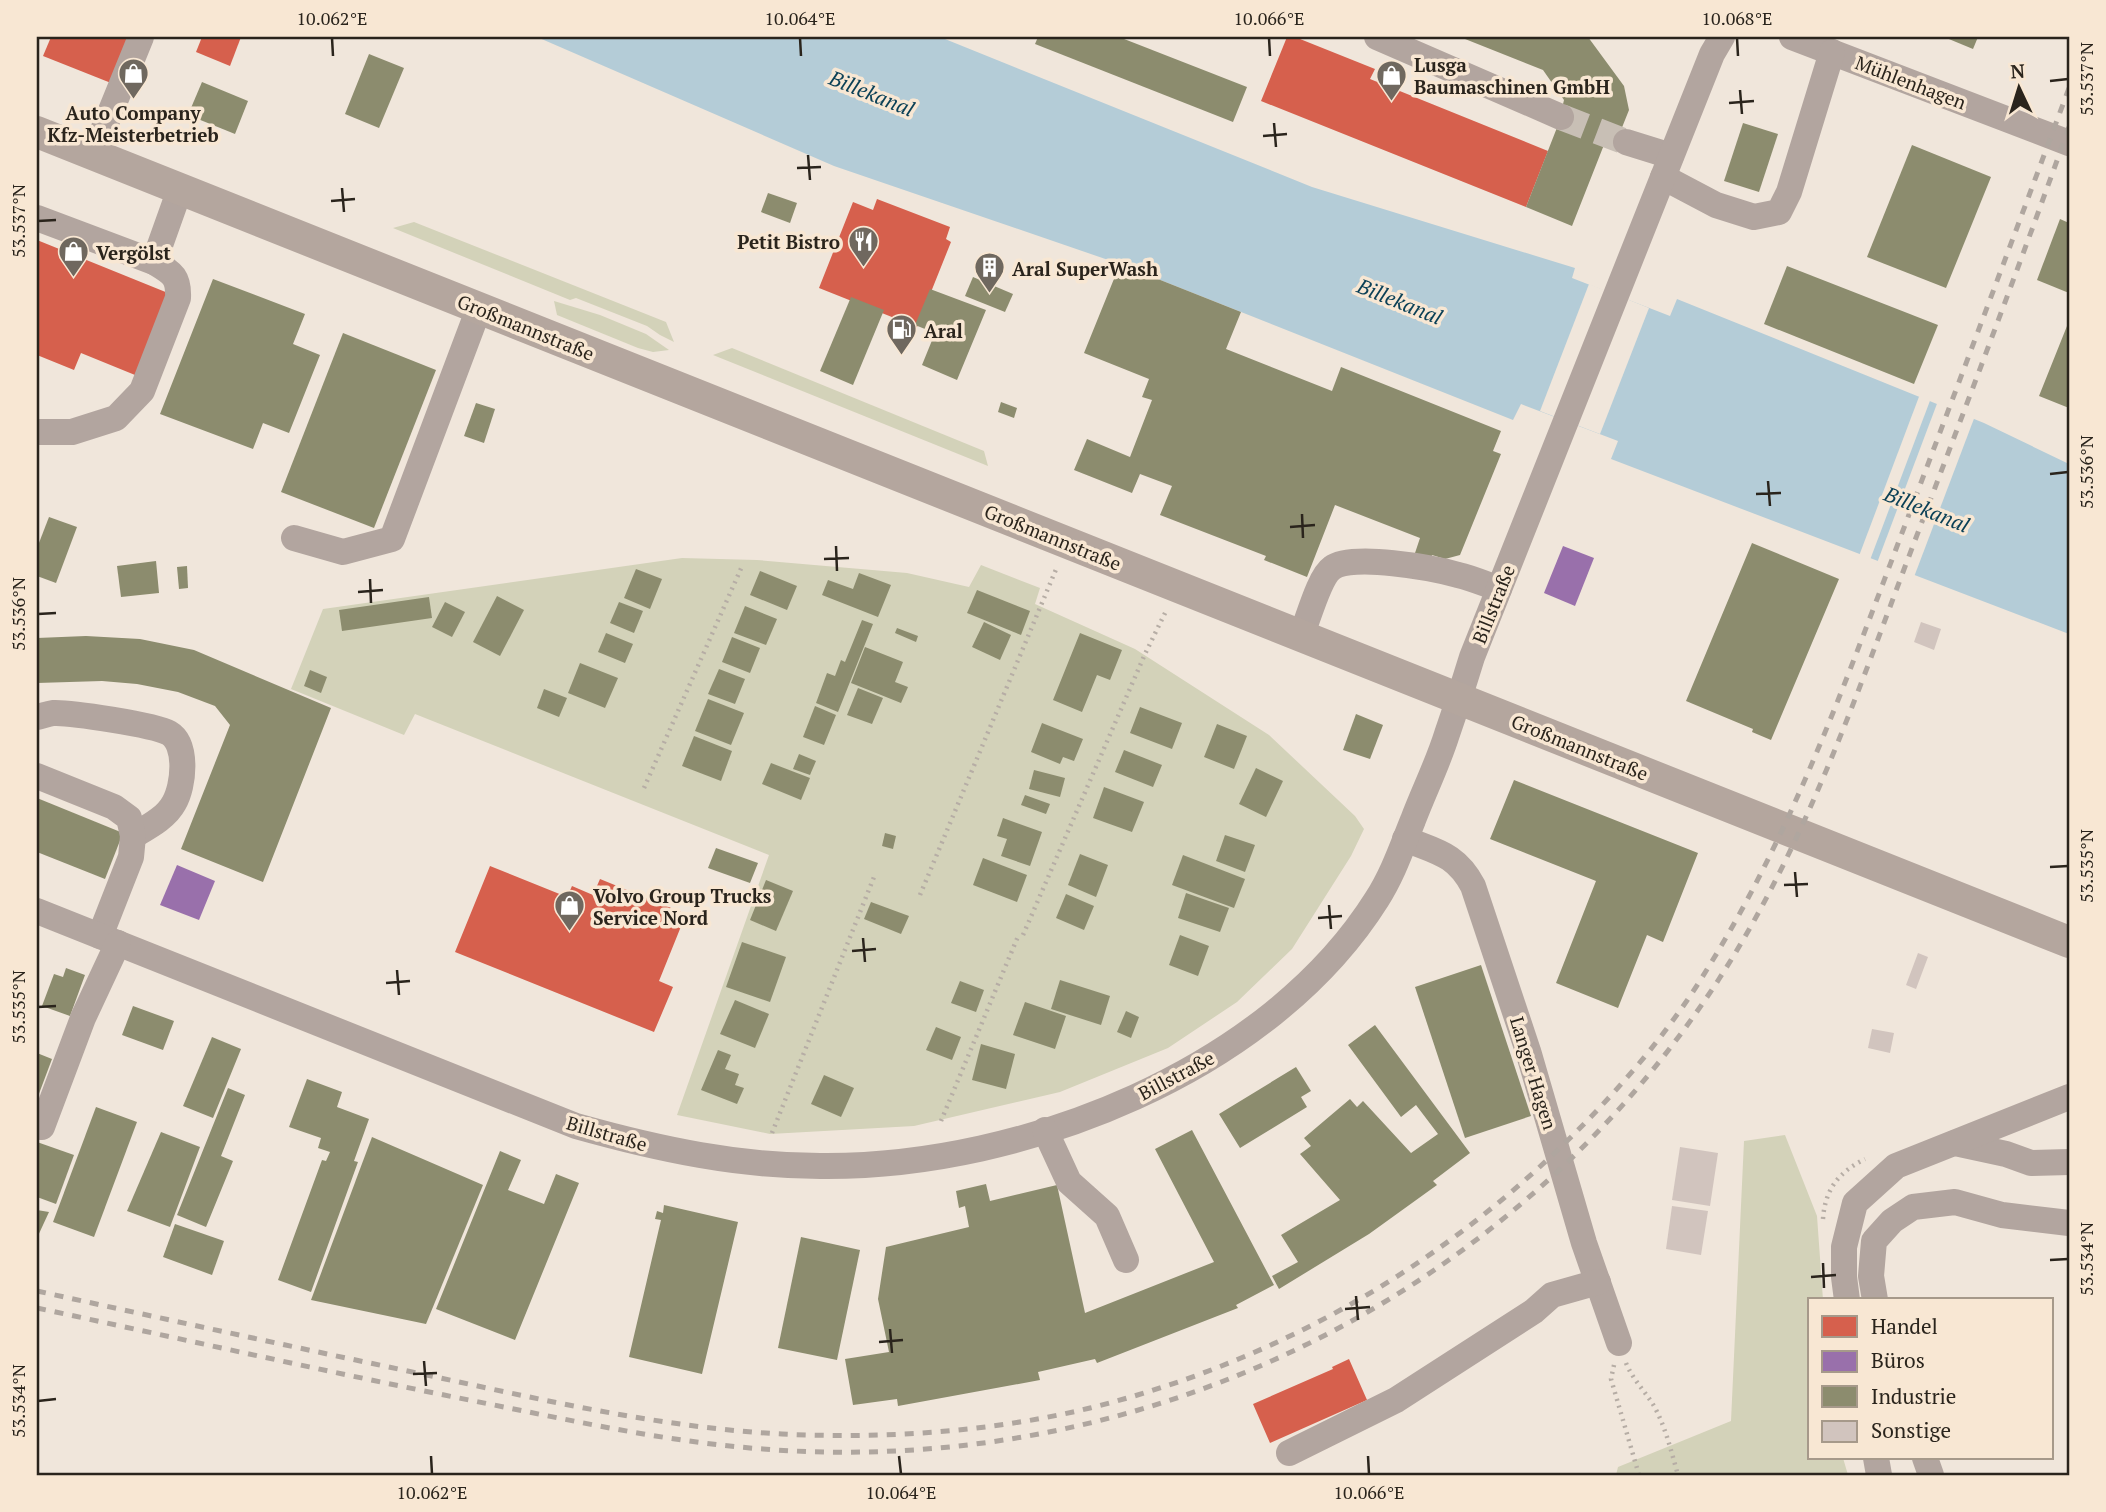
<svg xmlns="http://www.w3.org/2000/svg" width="2106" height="1512" font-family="'PT Serif',serif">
<rect width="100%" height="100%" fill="#f0e6db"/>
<g fill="#d3d2b9">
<path d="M414 222 666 322 674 342 660 335 647 326 576 298 570 300 393 228Z"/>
<path d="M554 301 600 315 646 334 669 350 653 352 638 348 557 315Z"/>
<path d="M732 348 984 451 988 466 713 355Z"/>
<path d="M682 558 757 560 907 573 969 587 981 565 1040 588 1035 604 1135 649 1269 735 1355 816 1364 829 1351 856 1292 949 1237 1002 1168 1048 1060 1092 914 1126 770 1134 677 1115 769 855 415 714 404 735 291 689 323 609Z"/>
<path d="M1785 1135 1817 1216 1823 1300H1810V1458H1843L1848 1475H1616L1618 1467 1731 1421 1744 1141Z"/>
</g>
<path fill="#b4ccd7" d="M537 37H940L1312 187 1575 268 1572 278 1670 316 1677 299 1984 423 2069 464V634L1611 459 1618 441 1521 404 1513 420 1120 264 834 166Z"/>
<g fill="#f0e6db">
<path d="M1589 284 1649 308 1600 434 1540 411Z"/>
<path d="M1920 394 1931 398 1870 560 1859 556Z"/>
<path d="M1938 401 1975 416 1914 577 1877 563Z"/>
</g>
<g fill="#d6604d">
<path d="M51 37H129L111 83 43 56Z"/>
<path d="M202 37H241L230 66 196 52Z"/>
<path d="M1287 37H1295L1375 69 1370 79 1548 151 1526 207 1261 101Z"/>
<path d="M877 199 950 227 946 239 951 242 917 327 819 288 853 202 873 210Z"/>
<path d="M37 240 168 293 135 375 81 353 74 370 37 355Z"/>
<path d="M490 866 567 897 572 886 593 895 600 879 686 914 659 981 673 987 654 1032 455 952Z"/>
<path d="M1349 1359 1367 1400 1270 1443 1253 1404 1333 1369 1332 1367Z"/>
</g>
<g fill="#9970ab">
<path d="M1563 546 1594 558 1575 606 1544 593Z"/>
<path d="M177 865 215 881 199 920 160 905Z"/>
</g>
<g fill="#8c8c6e">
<path d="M1038 37H1119L1247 87 1233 122 1035 44Z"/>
<path d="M1460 37H1588L1624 86 1629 110 1621 130 1611 127 1572 226 1526 207 1558 125 1564 100 1543 70Z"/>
<path d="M1944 37H1978L1973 49Z"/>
<path d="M369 54 404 68 379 128 345 114Z"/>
<path d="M202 82 248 101 235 134 188 115Z"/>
<path d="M1743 123 1778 134 1759 192 1724 181Z"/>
<path d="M1912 145 1991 177 1946 288 1867 257Z"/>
<path d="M768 193 797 203 790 223 761 212Z"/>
<path d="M2060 219 2069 223V293L2037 280Z"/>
<path d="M1120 264 1241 312 1226 349 1332 391 1341 367 1501 431 1493 451 1501 454 1460 555 1445 559 1432 555 1431 559 1415 553 1420 538 1335 505 1307 577 1264 560 1266 556 1160 515 1172 486 1140 474 1132 493 1074 470 1087 439 1130 457 1152 400 1142 397 1149 379 1084 353Z"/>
<path d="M1787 266 1938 325 1914 384 1764 324Z"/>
<path d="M973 277 1013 294 1005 312 965 296Z"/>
<path d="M213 279 305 314 293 344 320 355 289 433 263 423 253 449 160 414Z"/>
<path d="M930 289 986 310 957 380 922 365 935 333 915 325Z"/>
<path d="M851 297 884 310 853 385 820 371Z"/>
<path d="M2069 321V408L2039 396Z"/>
<path d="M343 333 436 370 374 528 281 492Z"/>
<path d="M1001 402 1017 408 1014 418 998 412Z"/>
<path d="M476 403 495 409 484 443 464 436Z"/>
<path d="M49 517 77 527 56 583 37 576V548Z"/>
<path d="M1752 543 1839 579 1771 740 1752 732 1753 729 1686 701Z"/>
<path d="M156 561 159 593 121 597 117 566Z"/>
<path d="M187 566 188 588 179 589 177 567Z"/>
<path d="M636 569 662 579 650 609 624 598Z"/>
<path d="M760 571 797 586 787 610 750 595Z"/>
<path d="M859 573 891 585 878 617 822 595 828 580 853 589Z"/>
<path d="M977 590 1030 611 1021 635 967 613Z"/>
<path d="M497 596 524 610 500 656 473 642Z"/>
<path d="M429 597 432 618 342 631 339 610Z"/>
<path d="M445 602 465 612 452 637 432 627Z"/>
<path d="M619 602 643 611 634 633 610 623Z"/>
<path d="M745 606 777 619 766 645 734 633Z"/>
<path d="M862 620 873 624 838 712 816 703 827 673 835 676 841 660 845 662Z"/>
<path d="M984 622 1011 635 1000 660 972 647Z"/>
<path d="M897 628 918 636 916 642 895 633Z"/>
<path d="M606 633 633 644 625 663 598 652Z"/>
<path d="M1080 633 1122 650 1110 680 1097 675 1082 712 1053 700Z"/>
<path d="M86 636 140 639 194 650 331 708 263 882 181 849 230 725 215 706 178 692 137 684 102 681 37 683V638Z"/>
<path d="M732 637 760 648 750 673 722 662Z"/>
<path d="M865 647 903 662 895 682 908 687 901 703 851 683Z"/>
<path d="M580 663 618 678 605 708 568 693Z"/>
<path d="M719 669 745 679 735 704 708 694Z"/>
<path d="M310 670 327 677 321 693 304 686Z"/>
<path d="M858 688 883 698 872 724 847 715Z"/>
<path d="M544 689 567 698 559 717 537 708Z"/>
<path d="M708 699 744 713 731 745 695 731Z"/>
<path d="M815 706 836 715 824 745 803 737Z"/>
<path d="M1140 707 1182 723 1172 749 1130 733Z"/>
<path d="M1356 714 1383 725 1370 759 1343 750Z"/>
<path d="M1042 723 1083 739 1074 761 1063 757 1060 764 1031 752Z"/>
<path d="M1217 724 1247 736 1234 769 1204 757Z"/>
<path d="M694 736 732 751 721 781 682 766Z"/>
<path d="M1124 750 1162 765 1153 787 1115 772Z"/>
<path d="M799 754 816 761 810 775 793 769Z"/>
<path d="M771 763 810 778 801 800 762 784Z"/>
<path d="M1256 768 1283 781 1266 817 1239 804Z"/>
<path d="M1034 770 1065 778 1060 797 1029 789Z"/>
<path d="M1514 780 1698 853 1663 942 1647 935 1618 1008 1556 983 1596 881 1490 839Z"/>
<path d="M1104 787 1144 802 1132 832 1093 818Z"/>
<path d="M1025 795 1050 804 1046 814 1021 805Z"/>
<path d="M37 798 123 833 105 879 37 852Z"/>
<path d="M1003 818 1042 832 1030 866 1001 856 1007 839 997 836Z"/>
<path d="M885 833 896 836 893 849 882 846Z"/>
<path d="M1225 835 1255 845 1245 872 1216 861Z"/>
<path d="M716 848 758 863 750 883 708 868Z"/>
<path d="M1080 854 1108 865 1096 897 1068 885Z"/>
<path d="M1183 855 1245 879 1234 908 1172 885Z"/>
<path d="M983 858 1027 875 1017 902 973 885Z"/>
<path d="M766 880 793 891 776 931 750 920Z"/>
<path d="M1186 893 1229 908 1220 932 1178 918Z"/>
<path d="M1066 894 1094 906 1084 930 1056 918Z"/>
<path d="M871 902 909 916 901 934 864 919Z"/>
<path d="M1180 935 1209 946 1198 976 1169 965Z"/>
<path d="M742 942 786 957 770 1002 726 987Z"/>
<path d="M1481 965 1531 1116 1465 1138 1415 987Z"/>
<path d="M66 968 85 975 70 1016 42 1006 54 974 63 977Z"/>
<path d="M1060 980 1110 996 1101 1025 1051 1009Z"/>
<path d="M960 981 984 990 976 1012 951 1003Z"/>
<path d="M735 1000 769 1014 755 1048 720 1034Z"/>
<path d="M1025 1002 1066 1016 1055 1049 1013 1035Z"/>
<path d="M133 1006 174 1021 163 1050 122 1035Z"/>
<path d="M1126 1011 1139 1017 1131 1038 1117 1032Z"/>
<path d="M1375 1025 1470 1153 1433 1181 1437 1185 1369 1234 1279 1289 1272 1276 1298 1262 1281 1235 1340 1200 1300 1154 1311 1146 1304 1138 1350 1099 1357 1107 1363 1101 1411 1153 1438 1134 1416 1105 1401 1117 1348 1045Z"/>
<path d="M936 1027 961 1037 952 1060 926 1050Z"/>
<path d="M212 1037 241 1049 213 1118 183 1106Z"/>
<path d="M981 1044 1015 1054 1006 1089 972 1080Z"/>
<path d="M718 1050 731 1055 725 1069 739 1074 735 1085 744 1088 737 1104 701 1090Z"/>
<path d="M37 1053 52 1059 37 1099Z"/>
<path d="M1296 1067 1311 1091 1301 1097 1307 1107 1240 1148 1219 1114Z"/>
<path d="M824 1075 854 1088 841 1117 811 1104Z"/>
<path d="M307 1079 342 1092 337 1107 369 1119 354 1161 358 1162 311 1292 278 1280 322 1160 326 1161 330 1152 318 1148 321 1138 289 1127Z"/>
<path d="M228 1088 245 1095 221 1156 233 1161 206 1227 177 1215Z"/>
<path d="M96 1107 137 1122 94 1237 53 1222Z"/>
<path d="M1192 1130 1274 1285 1236 1305 1238 1308 1097 1363 1095 1359 1038 1372 1040 1380 898 1406 897 1399 853 1405 845 1359 889 1352 878 1299 886 1247 969 1227 965 1206 959 1208 956 1191 986 1184 990 1201 1057 1185 1085 1313 1214 1262 1155 1149Z"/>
<path d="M161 1132 200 1147 170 1227 127 1211Z"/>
<path d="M372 1137 483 1185 426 1324 311 1300Z"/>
<path d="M37 1142 74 1155 56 1204 37 1197Z"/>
<path d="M500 1151 521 1160 508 1190 544 1204 556 1174 579 1183 515 1340 436 1309Z"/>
<path d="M664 1205 738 1222 702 1374 629 1357 661 1220 655 1219 657 1211 663 1213Z"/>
<path d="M37 1210 49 1212 37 1238Z"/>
<path d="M175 1224 224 1241 212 1275 163 1257Z"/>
<path d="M801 1237 860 1250 837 1360 778 1348Z"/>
</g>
<g fill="#d1c4be">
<path d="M1921 622 1941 629 1934 650 1914 642Z"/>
<path d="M1918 953 1928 957 1916 989 1906 985Z"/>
<path d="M1872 1029 1894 1033 1890 1053 1868 1048Z"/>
<path d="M1680 1147 1718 1153 1710 1206 1672 1200Z"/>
<path d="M1672 1206 1708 1211 1701 1255 1666 1249Z"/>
</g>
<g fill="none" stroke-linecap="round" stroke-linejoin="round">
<path stroke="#c8bfb5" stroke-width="26" stroke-dasharray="26 13" stroke-linecap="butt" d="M1561 117 1626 142"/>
<g stroke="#b6ada5" stroke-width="4.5" stroke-dasharray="2 5" stroke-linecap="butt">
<path d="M644 788 743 564"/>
<path d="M920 895 1057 567"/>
<path d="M1023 935 1145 654 1167 609"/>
<path d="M941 1121 1019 934"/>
<path d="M772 1133 874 877"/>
<path d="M1823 1219C1825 1189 1839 1172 1865 1159"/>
<path d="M1626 1363C1633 1380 1645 1391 1654 1406 1666 1428 1671 1451 1678 1475"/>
<path d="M1614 1365 1611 1379 1639 1475"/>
</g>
<g stroke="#b2a59f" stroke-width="26">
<path d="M1377 37 1561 117"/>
<path d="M1792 37 2069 143"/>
<path d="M1626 142 1671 156"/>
<path d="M93 155 141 37"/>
<path d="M1663 177 1716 205 1754 217 1779 212 1789 192 1832 52"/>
<path d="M37 218 154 262 180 189"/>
<path d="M37 432H72L116 418 142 391 178 298C179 276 172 273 154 262"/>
<path d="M294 538 343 552 392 539 479 308"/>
<path d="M1301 636C1308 620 1319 577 1332 568 1351 553 1434 568 1458 575 1472 578 1485 584 1499 589"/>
<path d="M37 717C42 716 47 714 53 713 69 712 155 725 169 733 188 744 184 786 174 803 166 818 148 827 133 836"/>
<path d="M37 776 114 807 129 818 133 836 131 857 100 936"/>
<path d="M1405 839C1437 852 1456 854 1473 886L1528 1051 1584 1243 1619 1343"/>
<path d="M37 911 576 1126C658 1149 741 1167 827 1166 1024 1166 1269 1071 1377 899 1393 874 1402 847 1413 820 1424 791 1438 763 1447 734 1456 708 1464 683 1472 657L1712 54 1722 37"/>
<path d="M42 1127 83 1018 118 943"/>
<path d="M1045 1130 1069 1182 1107 1216 1126 1260"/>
<path d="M1955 1143 2006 1154 2031 1163 2069 1162"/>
<path d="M1847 1300 1844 1277V1247L1855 1203 1896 1166 2069 1097"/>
<path d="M1875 1300 1871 1276 1874 1241 1892 1221 1913 1207 1955 1202 2002 1215 2069 1223"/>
<path d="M1289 1453 1396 1400 1534 1311 1552 1295 1598 1282"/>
<path d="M1876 1458 1879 1475"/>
<path d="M1925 1458 1931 1475"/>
</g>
<path stroke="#b4a69e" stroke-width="32" d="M37 132 2069 942"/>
<g stroke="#afa69f" stroke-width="5" stroke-dasharray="9 9" stroke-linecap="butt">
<path d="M37 1291C165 1319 293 1347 422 1374 539 1399 662 1428 782 1434 883 1439 991 1432 1090 1408 1279 1361 1447 1264 1583 1125 1629 1078 1672 1027 1706 971 1789 838 1841 694 1896 549 1954 395 2012 242 2069 88"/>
<path d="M37 1308C182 1339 328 1372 474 1401 570 1420 666 1442 763 1449 1143 1479 1512 1298 1719 979 1800 854 1851 711 1903 572 1959 424 2016 276 2069 127"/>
</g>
</g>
<path fill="none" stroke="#2a241c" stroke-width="2.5" d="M332 38 333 56M800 38 801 56M1269 38 1270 56M1737 38 1738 56M2050 81 2068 79M1740 90 1742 114M1729 103 1754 101M1274 123 1276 147M1263 136 1287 134M808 155 810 180M797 168 821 167M342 188 344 212M331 201 355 199M38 221 56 220M2050 474 2068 472M1768 481 1770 506M1756 494 1781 493M1302 514 1303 538M1290 527 1315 525M836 546 837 571M824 559 849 558M370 579 371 603M358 592 383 590M38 614 56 613M2050 867 2068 866M1795 872 1797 897M1784 885 1808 884M1329 905 1331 929M1318 918 1342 916M863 938 865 962M852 951 876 949M397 970 399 995M386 983 410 981M38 1007 56 1006M2050 1260 2068 1259M1823 1263 1824 1288M1811 1277 1836 1275M1356 1296 1358 1320M1345 1309 1370 1307M890 1329 892 1353M879 1342 903 1340M424 1361 426 1386M413 1374 437 1373M38 1401 56 1399M431 1456 432 1474M899 1456 901 1474M1368 1456 1369 1474"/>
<defs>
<symbol id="shop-pin" viewBox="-11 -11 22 30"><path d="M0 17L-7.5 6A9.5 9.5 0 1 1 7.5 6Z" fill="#6f685f" stroke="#f8e7d3"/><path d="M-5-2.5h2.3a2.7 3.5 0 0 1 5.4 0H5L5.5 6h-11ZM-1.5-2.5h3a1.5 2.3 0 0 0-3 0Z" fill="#fff"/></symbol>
<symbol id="restaurant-pin" viewBox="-11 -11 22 30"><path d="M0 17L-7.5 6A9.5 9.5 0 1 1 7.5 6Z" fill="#6f685f" stroke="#f8e7d3"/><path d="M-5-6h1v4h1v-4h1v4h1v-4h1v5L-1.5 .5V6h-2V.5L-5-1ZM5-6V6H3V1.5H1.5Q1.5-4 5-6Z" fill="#fff"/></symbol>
<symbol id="building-pin" viewBox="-11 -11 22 30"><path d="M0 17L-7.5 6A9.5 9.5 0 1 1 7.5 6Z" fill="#6f685f" stroke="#f8e7d3"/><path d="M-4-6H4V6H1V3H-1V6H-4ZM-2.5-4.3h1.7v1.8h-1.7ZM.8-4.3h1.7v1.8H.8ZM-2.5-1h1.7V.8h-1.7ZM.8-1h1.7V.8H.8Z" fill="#fff"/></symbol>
<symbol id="fuel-pin" viewBox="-11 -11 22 30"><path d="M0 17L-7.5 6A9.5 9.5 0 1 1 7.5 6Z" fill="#6f685f" stroke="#f8e7d3"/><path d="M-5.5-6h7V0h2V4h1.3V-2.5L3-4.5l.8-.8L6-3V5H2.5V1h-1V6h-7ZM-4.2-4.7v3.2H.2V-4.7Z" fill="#fff"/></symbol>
</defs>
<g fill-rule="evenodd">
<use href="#shop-pin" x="116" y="56" width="35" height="47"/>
<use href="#shop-pin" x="1374" y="58" width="35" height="47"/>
<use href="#restaurant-pin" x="846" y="224" width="35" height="47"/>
<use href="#shop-pin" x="56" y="234" width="35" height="47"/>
<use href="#building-pin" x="972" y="250" width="35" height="47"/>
<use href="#fuel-pin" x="884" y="312" width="35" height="47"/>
<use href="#shop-pin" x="552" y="888" width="35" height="47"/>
</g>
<g text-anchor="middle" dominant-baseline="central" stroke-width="7" stroke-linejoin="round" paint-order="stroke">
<g font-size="19" font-weight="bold" fill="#2a241c" stroke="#f8e7d3" text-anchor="start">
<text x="1414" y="64">Lusga<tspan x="1414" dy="22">Baumaschinen GmbH</tspan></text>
<text x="133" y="112" text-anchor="middle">Auto Company<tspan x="133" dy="22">Kfz-Meisterbetrieb</tspan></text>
<text x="840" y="241" text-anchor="end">Petit Bistro</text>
<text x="96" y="252">Vergölst</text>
<text x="1012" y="268">Aral SuperWash</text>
<text x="924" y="330">Aral</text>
<text x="593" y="895">Volvo Group Trucks<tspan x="593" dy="22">Service Nord</tspan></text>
</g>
<g font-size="19" fill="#2a241c" stroke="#f8e7d3">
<text transform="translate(1911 82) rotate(21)">Mühlenhagen</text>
<text transform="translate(526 327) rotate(22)">Großmannstraße</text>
<text transform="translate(1053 537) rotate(22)">Großmannstraße</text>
<text transform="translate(1493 604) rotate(-68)">Billstraße</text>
<text transform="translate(1580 747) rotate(22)">Großmannstraße</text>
<text transform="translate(1534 1073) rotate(73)">Langer Hagen</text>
<text transform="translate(1176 1075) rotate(-28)">Billstraße</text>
<text transform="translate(607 1133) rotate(16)">Billstraße</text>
</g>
<g font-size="21" font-style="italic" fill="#0c4157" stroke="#f8e7d3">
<text transform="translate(872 93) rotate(22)">Billekanal</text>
<text transform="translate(1400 301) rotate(22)">Billekanal</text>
<text transform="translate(1927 509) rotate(22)">Billekanal</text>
</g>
</g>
<rect width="2106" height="1512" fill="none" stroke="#f8e7d3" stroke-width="77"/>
<rect x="1808" y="1298" width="245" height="161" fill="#f8e7d3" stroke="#a6998a" stroke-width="2"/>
<rect x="1822" y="1316" width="35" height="21" fill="#d6604d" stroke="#a6998a" stroke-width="2"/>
<text x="1871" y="1334" font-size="21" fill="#2a241c">Handel</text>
<rect x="1822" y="1351" width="35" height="21" fill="#9970ab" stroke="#a6998a" stroke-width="2"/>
<text x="1871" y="1368" font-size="21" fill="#2a241c">Büros</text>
<rect x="1822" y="1386" width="35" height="21" fill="#8c8c6e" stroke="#a6998a" stroke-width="2"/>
<text x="1871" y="1404" font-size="21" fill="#2a241c">Industrie</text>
<rect x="1822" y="1421" width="35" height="21" fill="#d1c4be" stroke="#a6998a" stroke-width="2"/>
<text x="1871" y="1438" font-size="21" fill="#2a241c">Sonstige</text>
<g transform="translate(2019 88) rotate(356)" stroke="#f8e7d3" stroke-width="5" paint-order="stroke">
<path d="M0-5L12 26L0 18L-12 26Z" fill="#2a241c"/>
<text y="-10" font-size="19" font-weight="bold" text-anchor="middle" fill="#2a241c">N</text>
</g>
<rect x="38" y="38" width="2030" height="1436" fill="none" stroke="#2a241c" stroke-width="2.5"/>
<g font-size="18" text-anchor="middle" fill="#2a241c">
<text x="332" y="25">10.062°E</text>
<text x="800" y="25">10.064°E</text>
<text x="1269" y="25">10.066°E</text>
<text x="1737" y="25">10.068°E</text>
<text transform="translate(2087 79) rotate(-90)" y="6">53.537°N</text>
<text transform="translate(19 221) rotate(-90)" y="6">53.537°N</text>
<text transform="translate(2087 472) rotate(-90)" y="6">53.536°N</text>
<text transform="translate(19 614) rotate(-90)" y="6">53.536°N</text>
<text transform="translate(2087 866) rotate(-90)" y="6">53.535°N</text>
<text transform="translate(19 1007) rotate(-90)" y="6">53.535°N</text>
<text transform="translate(2087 1259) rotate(-90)" y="6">53.534°N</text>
<text transform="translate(19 1401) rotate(-90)" y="6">53.534°N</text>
<text x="432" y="1499">10.062°E</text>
<text x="901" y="1499">10.064°E</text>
<text x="1369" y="1499">10.066°E</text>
</g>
</svg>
